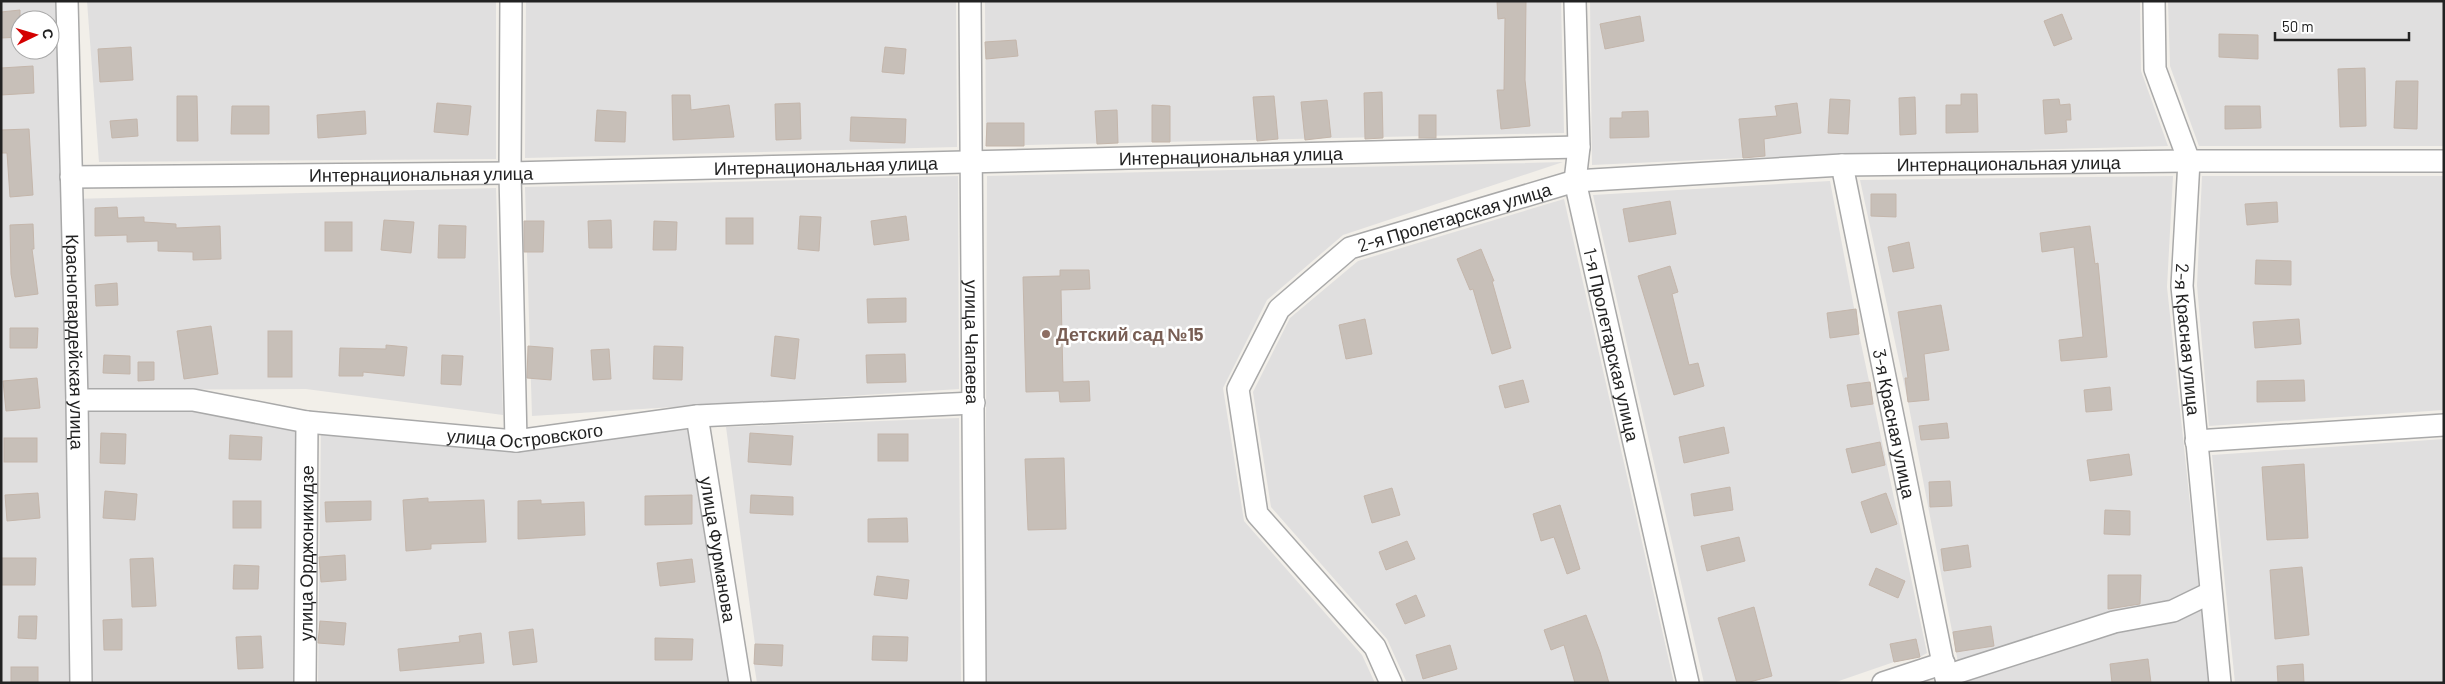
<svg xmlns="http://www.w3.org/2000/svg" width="2445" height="684" font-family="Barlow,sans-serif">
<rect width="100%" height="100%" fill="#f2efe9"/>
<g fill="#e0dfdf" fill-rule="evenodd">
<path d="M1 1H58L72 199 496 188 503 415 306 389 77 390 75 683H1ZM20 20H50V50H20Z"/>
<path d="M87 1H496V159L99 162Z"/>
<path d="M526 1H956L957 147 525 158Z"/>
<path d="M985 1H1561L1564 133 986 146Z"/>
<path d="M1590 1H2140L2141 71 2168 146 1743 158 1592 165Z"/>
<path d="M2168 1H2444V146H2199L2170 66Z"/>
<path d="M1563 162 1343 235 1267 300 1223 388 1244 521 1362 655 1375 683H985L987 176Z"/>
<path d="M958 176 959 389 532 416 525 187Z"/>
<path d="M2173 176 2167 287 2209 683H1962L1908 402 1860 180Z"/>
<path d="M2202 176H2444V410L2209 426 2197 285Z"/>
<path d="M1830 181 1859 334 1927 653 1920 657 1894 662 1833 683H1704L1593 195Z"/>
<path d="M1564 199 1674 683H1407L1387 639 1271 507 1253 392 1290 318 1358 261Z"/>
<path d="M77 407 298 411V683H84Z"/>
<path d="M959 418 961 683H757L754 664 755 644 726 427Z"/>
<path d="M321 421 516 446 696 429 728 683H318Z"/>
<path d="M2444 439V683H2235L2212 455Z"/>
</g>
<g fill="#c7bfb8" stroke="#c4b6ab">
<path d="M1497 1H1526L1525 80 1530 126 1501 129 1497 90H1504L1505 18 1498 19Z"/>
<path d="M20 10V37L1 38V12Z"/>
<path d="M2062 14 2072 39 2054 46 2044 21Z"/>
<path d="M1640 16 1644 41 1605 49 1600 24Z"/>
<path d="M2219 34 2258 35V59L2219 57Z"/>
<path d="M1016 40 1018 56 986 59 985 42Z"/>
<path d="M131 47 133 80 100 82 98 49Z"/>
<path d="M885 47 906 49 904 74 882 72Z"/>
<path d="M33 66 34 93 1 95V68Z"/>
<path d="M2365 68 2366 126 2340 127 2338 69Z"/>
<path d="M2396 81H2418L2417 129 2394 128Z"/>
<path d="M1382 92 1383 138 1365 139 1364 93Z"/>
<path d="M1961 94H1977L1978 132 1946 133V105H1961Z"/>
<path d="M672 95H690L691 110 729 105 734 137 673 140Z"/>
<path d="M177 96H197L198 141H177Z"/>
<path d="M1274 96 1278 139 1257 141 1253 97Z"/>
<path d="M1915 97 1916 134 1900 135 1899 98Z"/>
<path d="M1830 99 1850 100 1848 134 1828 133Z"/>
<path d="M2059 99 2060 105 2070 104 2071 120H2066L2067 132 2045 134 2043 100Z"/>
<path d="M1327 100 1331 137 1305 140 1301 102Z"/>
<path d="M437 103 471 106 468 135 434 132Z"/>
<path d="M800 103 801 139 776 140 775 104Z"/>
<path d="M1797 103 1801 133 1764 139 1765 156 1743 158 1739 119 1777 116 1775 106Z"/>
<path d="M1152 105 1170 106V142H1152Z"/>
<path d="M232 106H269V134H231Z"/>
<path d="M2225 106H2260L2261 128 2225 129Z"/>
<path d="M597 110 626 112 625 142 595 141Z"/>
<path d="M1117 110 1118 143 1097 144 1095 111Z"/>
<path d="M365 111 366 134 318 138 317 115Z"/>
<path d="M1648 111 1649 137 1610 138V118H1622V112Z"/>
<rect x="1419" y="115" width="17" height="23"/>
<path d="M851 117 906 119 905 143 850 141Z"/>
<path d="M137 119 138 136 112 138 110 121Z"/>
<path d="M987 123H1024V146H986Z"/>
<path d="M29 129 33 195 10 197 7 153H1V130Z"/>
<path d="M1871 194H1896V217L1871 216Z"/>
<path d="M1670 201 1676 234 1629 242 1623 209Z"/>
<path d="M2277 202 2278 222 2247 225 2245 204Z"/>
<path d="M117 207 118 218 144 217V222L176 224V228L220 226 221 259 193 260V252L158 251V241L127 242V235L95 236V208Z"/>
<path d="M800 216 821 217 819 251 798 249Z"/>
<path d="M906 216 909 240 874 245 871 221Z"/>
<rect x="726" y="218" width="27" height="26"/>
<path d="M384 220 414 222 411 253 381 250Z"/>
<path d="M611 220 612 248H589L588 221Z"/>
<path d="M524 221H544L543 252H524Z"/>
<path d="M654 221 677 222 676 250H653Z"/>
<rect x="325" y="222" width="27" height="29"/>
<path d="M33 224 34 249H32L38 294 15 297 11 274 10 225Z"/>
<path d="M439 225 466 226 465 258H438Z"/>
<path d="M2090 226 2095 264 2098 263 2107 357 2061 361 2059 340 2083 337 2074 247 2042 252 2040 233Z"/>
<path d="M1909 242 1914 268 1893 272 1888 247Z"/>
<path d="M1481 249 1494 281H1492L1511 348 1492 354 1473 289 1470 290 1457 259Z"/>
<path d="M2256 260 2291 261V285L2255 284Z"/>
<path d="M1670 266 1678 292 1672 294 1689 365 1698 363 1704 386 1674 395 1638 276Z"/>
<path d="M1060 270H1089L1090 289 1061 290 1063 382 1089 381 1090 401 1060 402 1059 391 1026 392 1023 277 1060 276Z"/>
<path d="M117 283 118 305 96 306 95 285Z"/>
<path d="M906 298V322L868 323 867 299Z"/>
<path d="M1941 305 1949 350 1924 354 1929 400 1908 402 1905 378H1908L1898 312Z"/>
<path d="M1856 309 1859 334 1830 338 1827 313Z"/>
<path d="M1365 319 1372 354 1346 359 1339 325Z"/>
<path d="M2299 319 2301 344 2255 348 2253 322Z"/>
<path d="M211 326 218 374 184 379 177 331Z"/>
<path d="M10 328H38L37 348H10Z"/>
<rect x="268" y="331" width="24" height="46"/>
<path d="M775 336 799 339 795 379 771 376Z"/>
<path d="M386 345 407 347 404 376 363 372V376H339L340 348 386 349Z"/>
<path d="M528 346 553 348 551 380 527 378Z"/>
<path d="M654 346 683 347 682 380 653 379Z"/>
<path d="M609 349 611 379 593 380 591 350Z"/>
<path d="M905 354 906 382 867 383 866 355Z"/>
<path d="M104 355 130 356V374L103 373Z"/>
<path d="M442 355 463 356 461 385 441 384Z"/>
<path d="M138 362H154V380L138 381Z"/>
<path d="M37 378 40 408 6 411 3 381Z"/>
<path d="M1523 380 1529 402 1505 408 1499 386Z"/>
<path d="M2304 380 2305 401 2257 402V381Z"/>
<path d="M1870 382 1873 404 1851 407 1847 385Z"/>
<path d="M2110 387 2112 410 2086 412 2084 390Z"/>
<path d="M1947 423 1949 438 1921 440 1919 426Z"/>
<path d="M1724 427 1729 453 1684 463 1679 437Z"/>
<path d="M101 433 126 434 125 464 100 463Z"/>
<path d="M750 433 793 436 791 465 748 462Z"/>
<rect x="878" y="434" width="30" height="27"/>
<path d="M230 435 262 437 261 460 229 459Z"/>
<rect x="4" y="438" width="33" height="24"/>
<path d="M1880 442 1885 465 1852 473 1846 449Z"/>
<path d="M2129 454 2132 475 2090 481 2087 460Z"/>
<path d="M1064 458 1066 529 1028 530 1025 459Z"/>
<path d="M2304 464 2308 538 2267 540 2262 467Z"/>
<path d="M1950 481 1952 506 1930 507 1929 482Z"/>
<path d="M1730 487 1733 510 1694 516 1691 494Z"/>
<path d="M1392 488 1400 515 1372 523 1364 496Z"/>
<path d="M105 491 137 494 135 520 103 518Z"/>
<path d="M38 493 40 518 7 521 5 495Z"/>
<path d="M1886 493 1897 524 1871 533 1861 502Z"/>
<path d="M692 495V524L645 525V496Z"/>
<path d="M751 495 793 497V515L750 513Z"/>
<path d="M428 498V502L484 500 486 542 431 544V549L406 551 403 500Z"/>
<path d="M541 500V504L584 502 585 535 518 539V501Z"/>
<rect x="233" y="501" width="28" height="27"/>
<path d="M371 501V520L326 522 325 502Z"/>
<path d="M1560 505 1580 569 1567 574 1554 537 1541 541 1533 514Z"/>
<path d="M2105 510 2130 511V535L2104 534Z"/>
<path d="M907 518 908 542H868V519Z"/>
<path d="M1739 537 1745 561 1707 571 1701 546Z"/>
<path d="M1407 541 1415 559 1386 570 1379 552Z"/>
<path d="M1968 545 1971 567 1944 571 1941 549Z"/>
<path d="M345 555 346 580 321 582 319 557Z"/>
<path d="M1 558H36L35 585H1Z"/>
<path d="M153 558 156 606 132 607 130 559Z"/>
<path d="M692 559 695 582 660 586 657 563Z"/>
<path d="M234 565 259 566 258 589H233Z"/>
<path d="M2302 567 2309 635 2275 639 2270 570Z"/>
<path d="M1876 568 1905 581 1898 598 1869 585Z"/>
<path d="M2108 575H2141L2140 604 2108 609Z"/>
<path d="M877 576 909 580 907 599 874 595Z"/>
<path d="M1416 595 1425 616 1405 624 1396 604Z"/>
<path d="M1754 607 1772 676 1746 683H1737L1718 618Z"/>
<path d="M1586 615 1600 652 1609 683H1575L1564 645 1551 650 1544 630Z"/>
<path d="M19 616H37L36 639 18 638Z"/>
<path d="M122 619V650H104L103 620Z"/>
<path d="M320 621 346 623 344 645 318 643Z"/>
<path d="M1991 626 1994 646 1956 652 1953 632Z"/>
<path d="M533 629 537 662 513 665 509 632Z"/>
<path d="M481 633 484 663 400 671 398 649 460 642 459 636Z"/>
<path d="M261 636 263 668 238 669 236 637Z"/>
<path d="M873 636 908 637 907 661 872 660Z"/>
<path d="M655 638 693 639 692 660H655Z"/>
<path d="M1916 639 1920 657 1894 662 1890 644Z"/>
<path d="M755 644 783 645 782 666 754 664Z"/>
<path d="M1450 645 1457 669 1423 679 1416 655Z"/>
<path d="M2148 659 2151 683H2112L2110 664Z"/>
<path d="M2303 664 2304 683H2278L2277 666Z"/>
<rect x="11" y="667" width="27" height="16"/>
</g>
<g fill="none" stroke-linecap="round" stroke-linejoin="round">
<defs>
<g id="minor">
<path id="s1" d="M67 1 77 400 81 683"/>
<path d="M511 1 510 173 516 441"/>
<path id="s2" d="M970 1 975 683"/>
<path id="s3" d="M1575 1 1579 147 1575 181 1688 683"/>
<path id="s4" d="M2154 1 2155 69 2189 161 2182 286 2220 683"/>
<path id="s5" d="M1842 165 1947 683"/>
<path id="s6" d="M71 177 510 173 1579 147"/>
<path id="s7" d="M77 400H193L307 422 516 441 697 416 974 403"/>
<path id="s8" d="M697 416 740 683"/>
<path d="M2196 441 2444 425"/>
<path d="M1946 676 2114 622 2173 611 2210 593"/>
<path id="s9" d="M305 683 307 422"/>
<path id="s10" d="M1391 683 1375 647 1257 514 1238 389 1279 309 1350 248 1575 181 1842 165 2189 161H2444"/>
<path d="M1883 683 1944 663"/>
</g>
</defs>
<use href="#minor" stroke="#a9a9a9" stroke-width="24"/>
<use href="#minor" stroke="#fff" stroke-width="21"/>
</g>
<circle fill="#8d6e63" stroke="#fff" stroke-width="2" cx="1046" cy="334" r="5"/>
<g text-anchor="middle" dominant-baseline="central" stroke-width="5" stroke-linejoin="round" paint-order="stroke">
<g font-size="18" fill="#222" stroke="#fff">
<text stroke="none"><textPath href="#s6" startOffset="1160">Интернациональная улица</textPath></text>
<text stroke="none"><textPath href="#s10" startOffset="1196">Интернациональная улица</textPath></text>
<text stroke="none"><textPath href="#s6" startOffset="755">Интернациональная улица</textPath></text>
<text stroke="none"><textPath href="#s6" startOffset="350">Интернациональная улица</textPath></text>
<text stroke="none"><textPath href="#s10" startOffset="636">2-я Пролетарская улица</textPath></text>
<text stroke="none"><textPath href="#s4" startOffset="345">2-я Красная улица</textPath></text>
<text stroke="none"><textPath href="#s1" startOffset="341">Красногвардейская улица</textPath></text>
<text stroke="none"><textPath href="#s2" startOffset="341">улица Чапаева</textPath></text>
<text stroke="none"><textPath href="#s3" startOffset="348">1-я Пролетарская улица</textPath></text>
<text stroke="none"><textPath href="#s5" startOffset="264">3-я Красная улица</textPath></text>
<text stroke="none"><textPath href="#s7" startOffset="451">улица Островского</textPath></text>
<text stroke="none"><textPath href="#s8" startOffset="135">улица Фурманова</textPath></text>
<text stroke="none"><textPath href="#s9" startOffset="130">улица Орджоникидзе</textPath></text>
</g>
<g font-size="18" font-weight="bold" fill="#785e54" stroke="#fff" text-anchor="start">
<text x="1056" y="334">Детский сад №15</text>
</g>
</g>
<rect width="2445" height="684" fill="none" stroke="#222222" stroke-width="5"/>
<g transform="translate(35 35) rotate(85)"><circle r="24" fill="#ffffff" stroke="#a7a7a7"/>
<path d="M0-4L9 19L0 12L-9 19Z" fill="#d40000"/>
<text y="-8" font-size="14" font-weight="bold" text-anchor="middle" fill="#222222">С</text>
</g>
<path d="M2275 32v8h134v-8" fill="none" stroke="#222222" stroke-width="2.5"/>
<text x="2282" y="32" font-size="15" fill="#222222" stroke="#ffffff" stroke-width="4" paint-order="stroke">50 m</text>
</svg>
